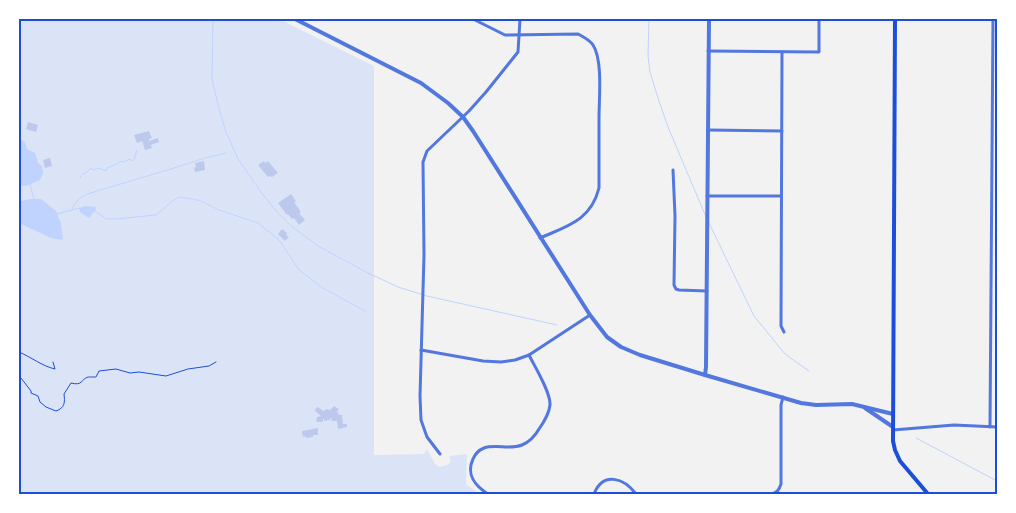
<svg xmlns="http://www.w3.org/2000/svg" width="1016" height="513" font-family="Karla,sans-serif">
<rect width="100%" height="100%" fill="#f2f2f2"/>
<path fill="#dbe4f7" d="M19 19H279L374 66V455L424 454 427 449 435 464 440 467 449 464V462H451L449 456 467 454 466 482 467 485 480 494H19Z"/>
<g fill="#bfd3fe">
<path d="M19 139 25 142 27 149 35 153 38 163 42 166 43 173 40 180 26 186 19 185Z"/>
<path d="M29 199H41L56 211 61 224 63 240 51 238 19 223V202Z"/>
<path d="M85 206 95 207 96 209 89 218 80 212 79 208Z"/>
</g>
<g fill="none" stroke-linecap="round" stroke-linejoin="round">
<g stroke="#bfd3fe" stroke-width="1">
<path d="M213 19 212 79 218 105 226 132 238 159 261 192 276 211 290 225 318 246 368 273 398 287 427 296 557 325"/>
<path d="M649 19 648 56 650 72 658 98 668 127 706 217"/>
<path d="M80 178C81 173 88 173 91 168L94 170 98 168 106 171 107 168 117 164 120 161 123 162 130 159 132 161 134 160 137 150"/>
<path d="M30 184 34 199"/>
<path d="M72 209C76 201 79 198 87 194L174 168 205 158 226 153"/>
<path d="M95 211 106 219H116L156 215 174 200 179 197 193 199 201 201 219 210 258 223 279 240 299 270 323 288 365 311"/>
<path d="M57 214 79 208"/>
<path d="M709 223 754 316 785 354 809 371"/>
<path d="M916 438 997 481"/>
</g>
</g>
<g fill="#bdc9ec">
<path d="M28 122 38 125 36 132 26 129Z"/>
<path d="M149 131 152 138 149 139V141L158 138 159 142 151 145 152 148 145 150 142 141 137 143 134 135Z"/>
<path d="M50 158 52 166 45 168 43 160Z"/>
<path d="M204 161 205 170 195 172 194 168 196 167 195 163Z"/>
<path d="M264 161 265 163 268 161 278 173 272 177 270 176 268 177 258 165Z"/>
<path d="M291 194 296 201 294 202 301 212 299 213 305 220 299 225 294 218 292 219 288 214 287 215 278 203Z"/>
<path d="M282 229 287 233 286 235 289 237 285 241 278 234Z"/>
<path d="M334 406 339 409 337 411 339 415H342L343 424H347V427L338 429 337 421H332L331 418H330V420L324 421V419H323V422H317L316 421 317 417 321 416 315 411 316 408 318 407 323 411 327 409 330 410Z"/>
<path d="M318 428V435H313V437L306 438V436L303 437 302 431Z"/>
</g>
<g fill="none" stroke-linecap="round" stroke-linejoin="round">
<g stroke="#1d4ed8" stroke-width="1">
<path d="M19 352C31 357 42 366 55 369L53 362"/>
<path d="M19 376 21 378 31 391V393L38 396 40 402 46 407 56 411C65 408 65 402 64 394L71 383C83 386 80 380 88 377 88 377 95 377 96 377L99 371 116 369 130 373 139 372 166 376 188 369 209 366 216 362"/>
</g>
<g stroke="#5277de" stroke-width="3">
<path d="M473 19 505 35 578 34C583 37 589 39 593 45 603 60 599 99 599 118 599 141 599 164 599 188 591 220 568 226 540 238"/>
<path d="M708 51 819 52V19"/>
<path d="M782 52 781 326 784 332"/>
<path d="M708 130 782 131"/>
<path d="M673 170 675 216 674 285 676 289 679 290 707 291"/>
<path d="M707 196H781"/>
<path d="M421 350 483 361 501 362 515 360 529 355 590 315"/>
<path d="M990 427 993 19"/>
<path d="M893 430 954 425 997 427"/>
<path d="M440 454 427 437 421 420 420 396 424 255 423 162 427 151 469 111 486 92 518 52 520 19"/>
<path d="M488 494C475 486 466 474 473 459 475 454 479 450 484 448 496 444 510 450 522 445 529 442 535 436 539 429 544 422 549 414 550 405 551 393 535 367 529 355"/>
<path d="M594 494C603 471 624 478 636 494"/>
<path d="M771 494C777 493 779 490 781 484V405L783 397"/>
</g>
<g stroke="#5277de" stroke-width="4">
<path d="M295 19 421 83 448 103 463 117 473 131 590 315 607 337 621 347 640 355 705 375 801 403 816 405 852 404 893 414"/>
<path d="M705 375 706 367 709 19"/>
<path d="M865 408 893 427"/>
</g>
<path stroke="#1d4ed8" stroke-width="4" d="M895 19 893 441 895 450 900 461 928 494"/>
</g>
<rect width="1016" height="513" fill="none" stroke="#ffffff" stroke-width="40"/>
<rect x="20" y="20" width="976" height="473" fill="none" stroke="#1d4ed8" stroke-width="2"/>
</svg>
